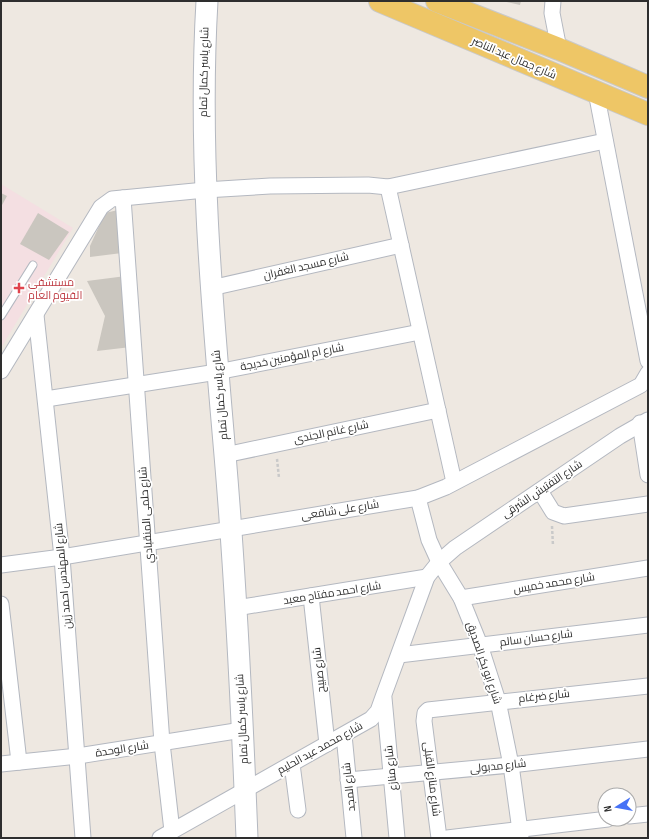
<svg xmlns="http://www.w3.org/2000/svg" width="649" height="839" font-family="'Sofia Sans Condensed',Cairo,sans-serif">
<rect width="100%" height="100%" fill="#eee8e1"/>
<path fill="#f4dfe2" d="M1 184 73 228 1 348Z"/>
<g fill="#cac6bf">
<path d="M502 1H521L520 5Z"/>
<path d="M1 193 7 196 1 207Z"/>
<path d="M118 210 122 253 90 257V246L105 213Z"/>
<path d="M38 213 69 232 49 260 20 244Z"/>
<path d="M126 276 131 347 97 351 105 316 87 281Z"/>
</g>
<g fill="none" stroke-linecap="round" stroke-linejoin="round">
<defs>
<path id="lane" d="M1 316 33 265"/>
<g id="street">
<path d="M553 1 552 13 559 49"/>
<path d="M596 92 648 361"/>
<path d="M388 187 454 482"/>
<path d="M123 198 162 743 172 831"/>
<path d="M211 288 401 245"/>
<path d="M36 315 62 557 83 838"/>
<path d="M1 371 101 207 112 199 205 190 270 186 368 185 388 187 605 141"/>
<path d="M46 399 217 372 420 332"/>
<path d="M640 423 648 475"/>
<path d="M225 455 438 410"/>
<path d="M540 491 553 512 564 516 648 504"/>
<path d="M418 498 429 540 439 562 461 598 480 645 498 701 511 765 521 838"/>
<path d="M1 565 62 557 418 498 446 487 641 385 648 373"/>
<path d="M311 596 327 744"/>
<path d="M461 598 648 568"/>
<path d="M1 604 19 762"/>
<path d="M236 608 427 577"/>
<path d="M399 655 648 625"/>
<path d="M384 698 397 838"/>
<path d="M344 735 354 838"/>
<path d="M1 764 78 756 242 730"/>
<path d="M292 764 298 810"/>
<path d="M348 780 511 765 648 749"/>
<path d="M629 816 648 814"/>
<path d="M160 838 371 719 378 711 383 697 427 577 439 562 455 548 620 436 648 420"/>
<path d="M439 838 424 721 425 713 428 710 648 686"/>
<path d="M447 838 608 819"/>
</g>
<path id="secondary" d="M207 1C198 153 212 304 225 455 236 583 242 710 247 838"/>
<g id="primary">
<path d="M380 1 648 114"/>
<path d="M437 1 559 49 648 87"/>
</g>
</defs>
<use href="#lane" stroke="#b4b8c0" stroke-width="9"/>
<use href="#street" stroke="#b4b8c0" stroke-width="17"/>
<use href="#secondary" stroke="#b4b8c0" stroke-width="23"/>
<use href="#primary" stroke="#c9c9c9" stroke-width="24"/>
<g stroke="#c9c9c9" stroke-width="2.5" stroke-dasharray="3 2" stroke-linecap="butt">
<path d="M277 459 279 478"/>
<path d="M552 526 553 546"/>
</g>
<use href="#lane" stroke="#fff" stroke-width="7"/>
<use href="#street" stroke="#fff" stroke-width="15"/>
<use href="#secondary" stroke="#fff" stroke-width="21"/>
<use href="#primary" stroke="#eec666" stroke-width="22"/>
</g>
<path fill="#e0444e" stroke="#fff" stroke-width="1.5" d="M17 282h4v4h4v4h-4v4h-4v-4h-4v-4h4z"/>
<g text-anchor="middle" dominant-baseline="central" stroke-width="3.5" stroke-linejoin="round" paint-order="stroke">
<g font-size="11" fill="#2e2e2e" stroke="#fff">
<text transform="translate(514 58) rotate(23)">شارع جمال عبد الناصر</text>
<text transform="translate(204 72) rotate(-89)">شارع ياسر كمال تمام</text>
<text transform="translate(306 266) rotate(-13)">شارع مسجد الغفران</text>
<text transform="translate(292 357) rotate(-11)">شارع ام المؤمنين خديجة</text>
<text transform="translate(220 395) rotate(-95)">شارع ياسر كمال تمام</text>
<text transform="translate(331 432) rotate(-12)">شارع غانم الجندى</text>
<text transform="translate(542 489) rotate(-34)">شارع التفتيش الشرقى</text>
<text transform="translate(340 510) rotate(-9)">شارع على شافعى</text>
<text transform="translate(146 515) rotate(-94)">شارع حلمى المنقبادي</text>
<text transform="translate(63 576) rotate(-95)">شارع المهندس احمد زين</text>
<text transform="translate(554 583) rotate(-9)">شارع محمد خميس</text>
<text transform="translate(332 593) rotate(-9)">شارع احمد مفتاح معبد</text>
<text transform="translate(536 638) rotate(-7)">شارع حسان سالم</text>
<text transform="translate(484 663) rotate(71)">شارع ابو بكر الصديق</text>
<text transform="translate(319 670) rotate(-96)">شارع صبيح</text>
<text transform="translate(544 696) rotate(-6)">شارع ضرغام</text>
<text transform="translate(242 719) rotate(-93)">شارع ياسر كمال تمام</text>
<text transform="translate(320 748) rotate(-29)">شارع محمد عبد الحليم</text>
<text transform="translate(122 749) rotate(-9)">شارع الوحدة</text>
<text transform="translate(498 766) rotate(-6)">شارع مدبولى</text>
<text transform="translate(391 768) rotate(-96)">شارع منازع</text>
<text transform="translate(432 779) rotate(83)">شارع منازع القبلى</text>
<text transform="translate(349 787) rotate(-96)">شارع المجد</text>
</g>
<g font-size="11" fill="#be3a42" stroke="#fff" text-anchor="start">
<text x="28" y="282">مستشفى<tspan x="28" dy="13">الفيوم العام</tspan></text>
</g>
</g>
<rect width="649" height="839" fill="none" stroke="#2e2e2e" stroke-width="4"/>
<g transform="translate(617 807) rotate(259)"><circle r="19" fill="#ffffff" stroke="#ababab"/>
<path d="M0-3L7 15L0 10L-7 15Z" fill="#4672f6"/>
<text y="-6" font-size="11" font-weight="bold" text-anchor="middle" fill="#2e2e2e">N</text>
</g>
</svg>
